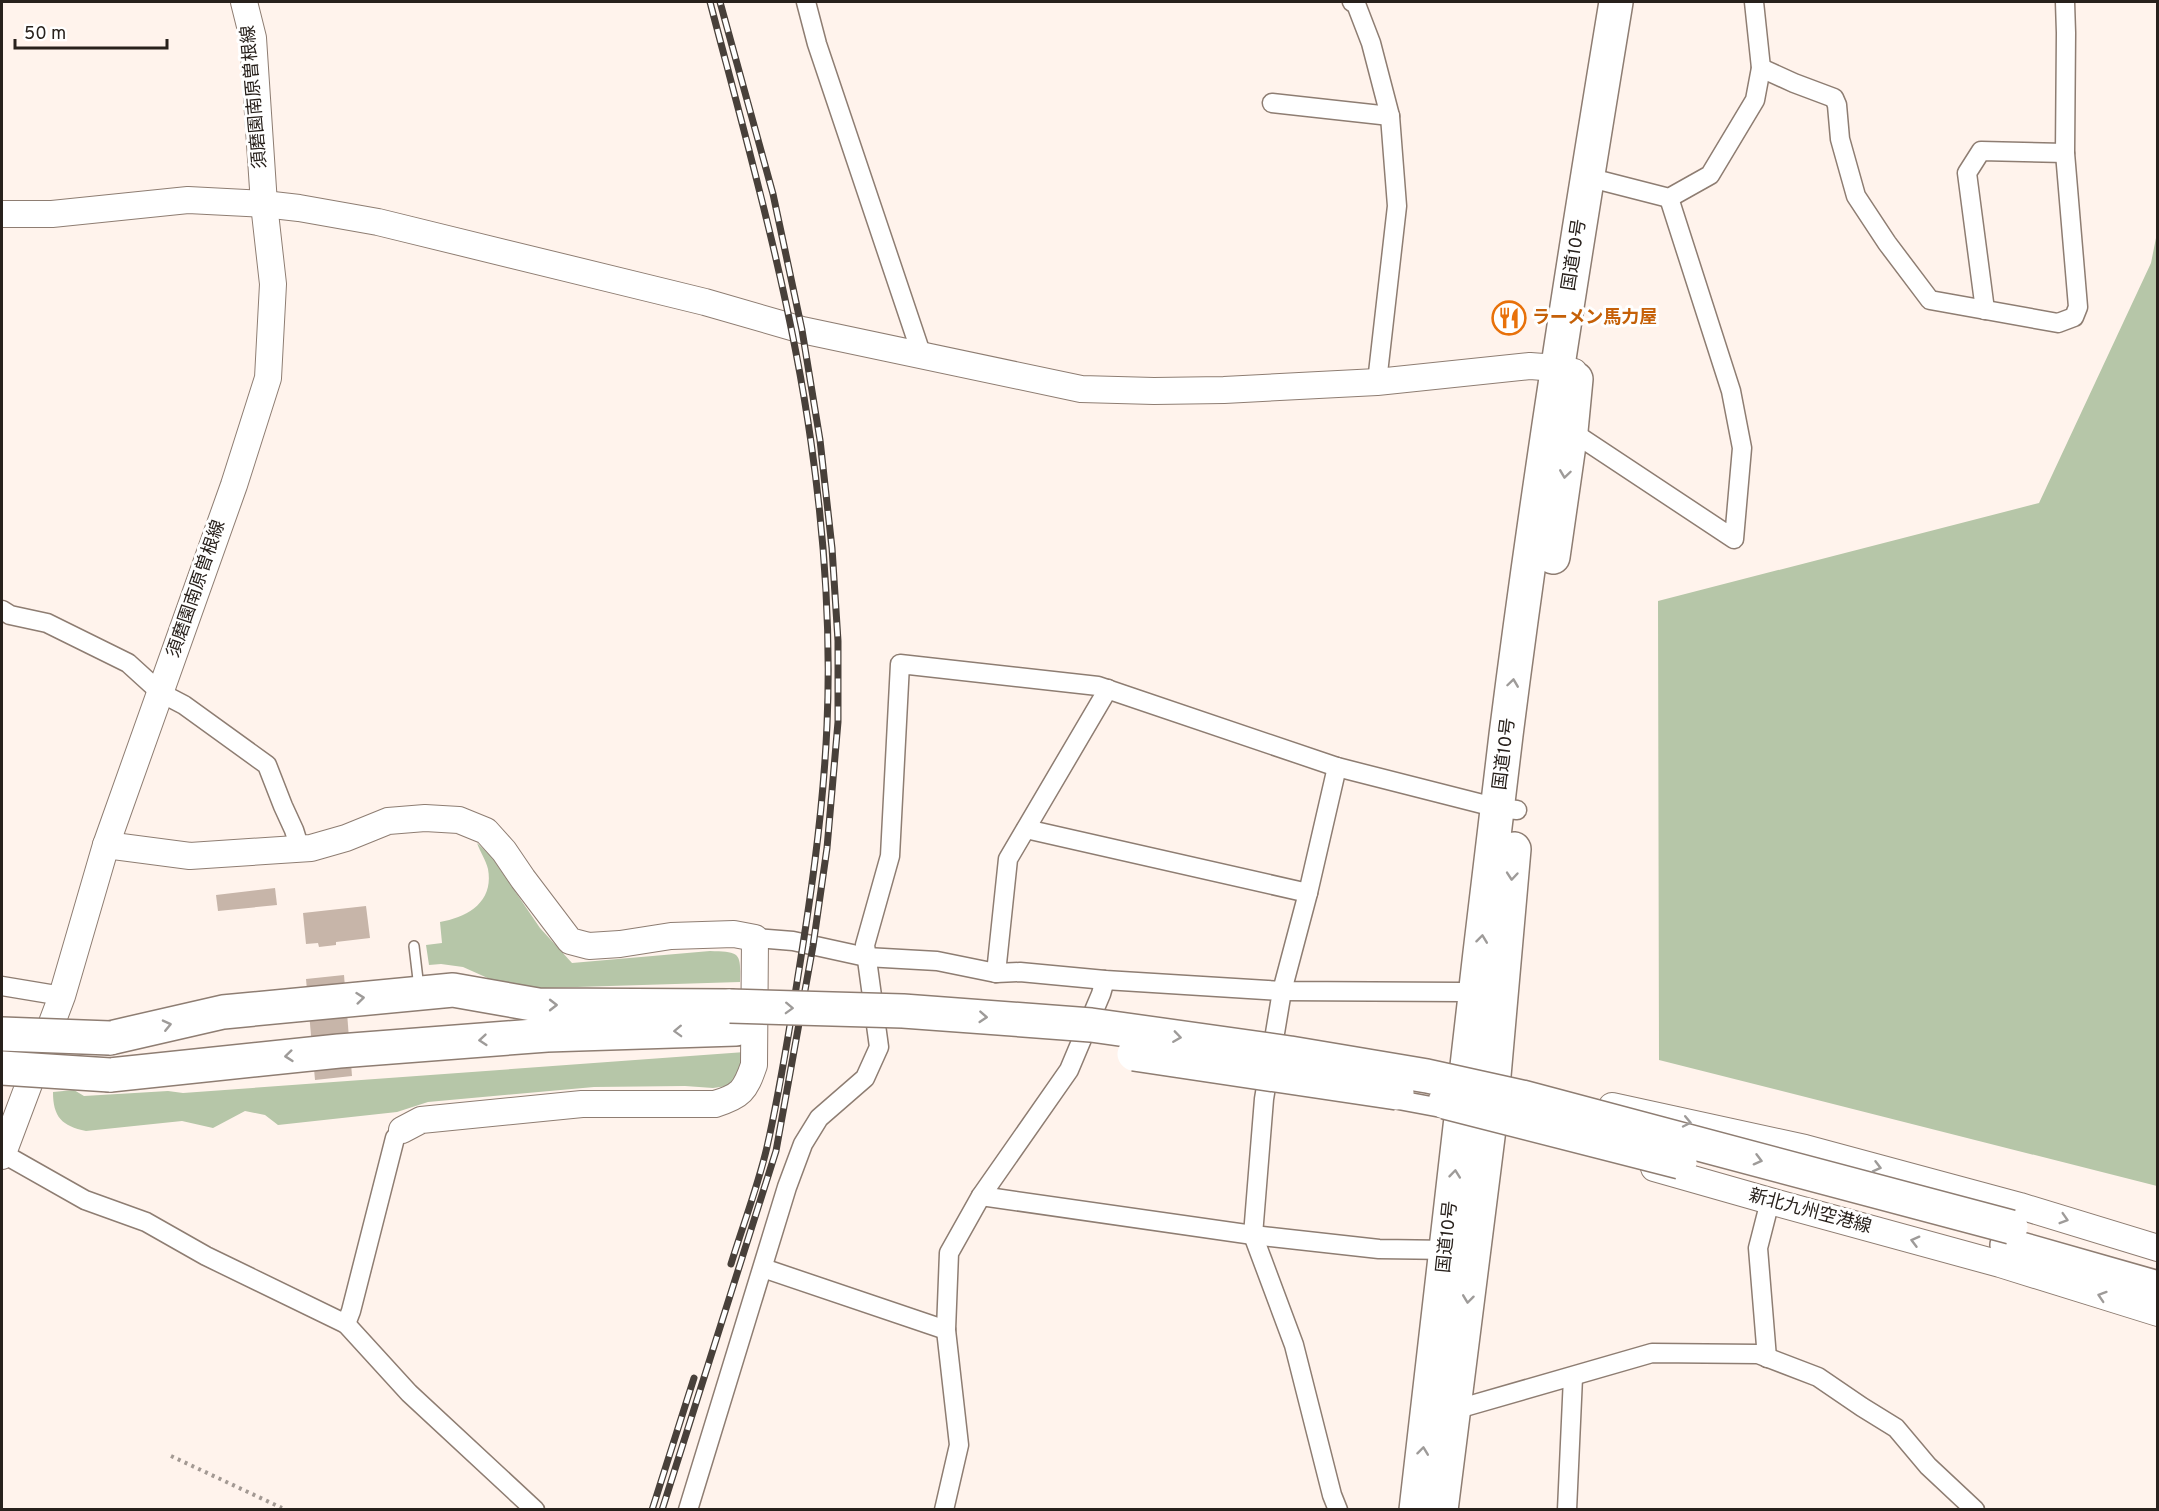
<svg xmlns="http://www.w3.org/2000/svg" width="2159" height="1511" font-family="Overpass,'Noto Sans JP',sans-serif">
<rect width="100%" height="100%" fill="#fff3ec"/>
<g fill="#b6c6a8">
<path d="M2157 233V1186L1659 1060 1658 601 2039 503 2151 263Z"/>
<path d="M477 843 491 856 540 928 572 963 710 951C740 952 741 952 740 982L512 989 463 967 441 964 429 965 426 945 442 943 440 922C468 917 494 902 488 869 486 860 480 852 477 843Z"/>
<path d="M745 1052 738 1079 727 1086 713 1088 685 1086 594 1087 428 1102 397 1112 278 1125 265 1115 245 1111 213 1128 182 1121 86 1131C62 1126 53 1117 53 1092L74 1090 84 1096 168 1091 183 1093Z"/>
</g>
<g fill="#c7b5a9">
<path d="M275 888 277 905 218 911 216 895Z"/>
<path d="M366 906 370 938 336 942V945L319 947 318 943 306 944 303 913Z"/>
<path d="M344 975 352 1076 315 1080 306 979Z"/>
</g>
<g fill="none" stroke-linecap="round" stroke-linejoin="round">
<defs>
<path id="lane" d="M414 946 419 988"/>
<g id="street">
<path d="M806 2 817 44 922 356"/>
<path d="M1352 2 1356 4 1371 43 1390 116 1397 206 1377 382"/>
<path d="M1761 68 1794 83 1834 98 1837 105 1840 139 1856 196 1887 243 1930 300 2058 323 2074 317 2078 307 2065 153 2066 33 2065 2"/>
<path d="M1272 103 1390 116"/>
<path d="M1587 177 1669 198 1710 175 1755 100 1761 68 1754 2"/>
<path d="M1985 310 1967 173 1981 151 2065 153"/>
<path d="M1571 431 1734 539 1742 448 1731 391 1669 198"/>
<path d="M2 610 10 615 47 623 128 663 161 693 184 705 267 765 283 806 294 830 300 849"/>
<path d="M1337 767 1308 893 1282 991 1264 1099 1253 1235 1294 1345 1332 1495 1338 1510"/>
<path d="M1026 829 1308 893"/>
<path d="M755 938 793 941 866 957 937 961 996 973 1020 972 1105 980 1282 991 1462 992 1475 987"/>
<path d="M996 973 1008 859 1108 689"/>
<path d="M2 986 62 996"/>
<path d="M1388 1098 1452 1110"/>
<path d="M2 1153 85 1200 146 1222 206 1256 346 1324 409 1393 535 1510"/>
<path d="M981 1196 1253 1235 1379 1249 1452 1250"/>
<path d="M763 1268 946 1330"/>
<path d="M346 1324 351 1311 395 1138 402 1130"/>
<path d="M1767 1358 1758 1248 1770 1201"/>
<path d="M1448 1409 1454 1410 1652 1353 1758 1354 1818 1377 1862 1407 1896 1428 1928 1466 1975 1510"/>
<path d="M688 1510 787 1187 803 1144 819 1118 865 1078 879 1047 865 945 890 856 900 664 1098 686 1337 767 1498 808 1517 810"/>
<path d="M944 1510 959 1445 946 1330 949 1253 981 1196 1069 1070 1101 994 1105 980"/>
<path d="M1567 1510 1573 1377"/>
</g>
<g id="secondary">
<path d="M2 214H52L188 200 264 204 299 208 378 222 705 302 802 330 1081 389 1154 391 1224 390 1377 382 1530 366 1557 368 1574 372"/>
<path d="M106 845 190 856 311 848 346 838 388 821 425 818 459 820 486 831 504 851 523 879 570 941 589 946 620 944 671 936 734 934 755 938 754 1065C745 1091 741 1096 715 1104H582L421 1120 402 1130"/>
<path d="M1612 1106 1805 1148 2020 1206 2158 1248"/>
<path d="M2 1156 62 996 106 845 234 485 268 378 273 284 264 204 253 38 244 2"/>
<path d="M1654 1168 1770 1201 2000 1264 2158 1313"/>
</g>
<g id="highway">
<path d="M1553 557 1571 431 1576 379"/>
<path d="M110 1038 223 1012 453 990 538 1005 730 1006"/>
<path d="M110 1075 339 1051 547 1035 736 1029"/>
<path d="M2007 1245 2158 1288"/>
<path d="M1416 1510C1447 1251 1474 993 1506 735 1537 490 1576 245 1616 2"/>
<path d="M1441 1510 1490 1121 1514 849"/>
</g>
</defs>
<use href="#lane" stroke="#8e7d72" stroke-width="12"/>
<use href="#street" stroke="#8e7d72" stroke-width="21"/>
<use href="#secondary" stroke="#8e7d72" stroke-width="28"/>
<use href="#highway" stroke="#8e7d72" stroke-width="36"/>
<path stroke="#a39993" stroke-width="4" stroke-dasharray="3 4.5" stroke-linecap="butt" d="M171 1456 282 1508"/>
<use href="#lane" stroke="#fff" stroke-width="9"/>
<use href="#street" stroke="#fff" stroke-width="18"/>
<use href="#secondary" stroke="#fff" stroke-width="26"/>
<use href="#highway" stroke="#fff" stroke-width="33"/>
<defs>
<g id="rail">
<path d="M710 2C748 147 790 293 811 442 824 533 831 634 827 725 823 818 809 909 794 1001 786 1049 778 1099 767 1147 758 1186 743 1225 731 1264"/>
<path d="M652 1510 694 1378"/>
<path d="M662 1510 776 1151 813 946 827 848 838 722V641L832 548 820 440 802 330 773 194 720 2"/>
</g>
</defs>
<use href="#rail" stroke="#48403a" stroke-width="7"/>
<use href="#rail" stroke="#fff" stroke-width="4.5" stroke-dasharray="14" stroke-linecap="butt"/>
<defs>
<g id="highway-bridge">
<path d="M730 1006 903 1011 1091 1025 1290 1053 1427 1076 1522 1097 2011 1227"/>
<path d="M2 1034 110 1038"/>
<path d="M1134 1054 1397 1093"/>
<path d="M2 1068 110 1075"/>
<path d="M1445 1102 1680 1162"/>
</g>
</defs>
<use href="#highway-bridge" stroke="#8e7d72" stroke-width="36" stroke-linecap="butt"/>
<use href="#highway-bridge" stroke="#fff" stroke-width="33"/>
</g>
<defs><path id="oneway-chevron" d="M-2-3.5L2.5 0L-2 3.5" fill="none" stroke-width="1.6" stroke-linecap="round" stroke-linejoin="round" transform="scale(1.5)"/></defs>
<g stroke="#9e9b99">
<use href="#oneway-chevron" transform="translate(1565 474) rotate(98)"/>
<use href="#oneway-chevron" transform="translate(1513 683) rotate(-82)"/>
<use href="#oneway-chevron" transform="translate(1512 876) rotate(95)"/>
<use href="#oneway-chevron" transform="translate(1482 939) rotate(-83)"/>
<use href="#oneway-chevron" transform="translate(360 998) rotate(-6)"/>
<use href="#oneway-chevron" transform="translate(553 1005)"/>
<use href="#oneway-chevron" transform="translate(789 1008) rotate(2)"/>
<use href="#oneway-chevron" transform="translate(983 1017) rotate(4)"/>
<use href="#oneway-chevron" transform="translate(167 1025) rotate(-13)"/>
<use href="#oneway-chevron" transform="translate(678 1031) rotate(178)"/>
<use href="#oneway-chevron" transform="translate(1177 1037) rotate(8)"/>
<use href="#oneway-chevron" transform="translate(483 1040) rotate(175)"/>
<use href="#oneway-chevron" transform="translate(289 1056) rotate(174)"/>
<use href="#oneway-chevron" transform="translate(1687 1122) rotate(12)"/>
<use href="#oneway-chevron" transform="translate(1758 1160) rotate(15)"/>
<use href="#oneway-chevron" transform="translate(1877 1167) rotate(15)"/>
<use href="#oneway-chevron" transform="translate(1455 1174) rotate(-84)"/>
<use href="#oneway-chevron" transform="translate(2064 1219) rotate(17)"/>
<use href="#oneway-chevron" transform="translate(1915 1241) rotate(-165)"/>
<use href="#oneway-chevron" transform="translate(2102 1296) rotate(-162)"/>
<use href="#oneway-chevron" transform="translate(1468 1299) rotate(97)"/>
<use href="#oneway-chevron" transform="translate(1423 1451) rotate(-83)"/>
</g>
<defs>
<symbol id="restaurant-ring" viewBox="-11 -11 22 22"><circle r="9.5" fill="#fff" stroke="#e8710a" stroke-width="1.5"/><path d="M-5-6h1v4h1v-4h1v4h1v-4h1v5L-1.5 .5V6h-2V.5L-5-1ZM5-6V6H3V1.5H1.5Q1.5-4 5-6Z" fill="#e8710a"/></symbol>
</defs>
<g fill-rule="evenodd">
<use href="#restaurant-ring" x="1490" y="299" width="38" height="38"/>
</g>
<g text-anchor="middle" dominant-baseline="central" stroke-width="6" stroke-linejoin="round" paint-order="stroke">
<g font-size="18" fill="#28211c" stroke="#fff">
<text transform="translate(255 97) rotate(-95)">須磨園南原曽根線</text>
<text transform="translate(1575 255) rotate(-81)">国道10号</text>
<text transform="translate(197 589) rotate(-71)">須磨園南原曽根線</text>
<text transform="translate(1505 754) rotate(-83)">国道10号</text>
<text transform="translate(1810 1212) rotate(15)">新北九州空港線</text>
<text transform="translate(1448 1237) rotate(-84)">国道10号</text>
</g>
<g font-size="18" font-weight="bold" fill="#c56008" stroke="#fff" text-anchor="start">
<text x="1532" y="318">ラーメン馬力屋</text>
</g>
</g>
<rect width="2159" height="1511" fill="none" stroke="#28211c" stroke-width="6"/>
<path d="M15 39v9h152v-9" fill="none" stroke="#28211c" stroke-width="3"/>
<text x="24" y="39" font-size="18" fill="#28211c" stroke="#ffffff" stroke-width="4.5" paint-order="stroke">50 m</text>
</svg>
